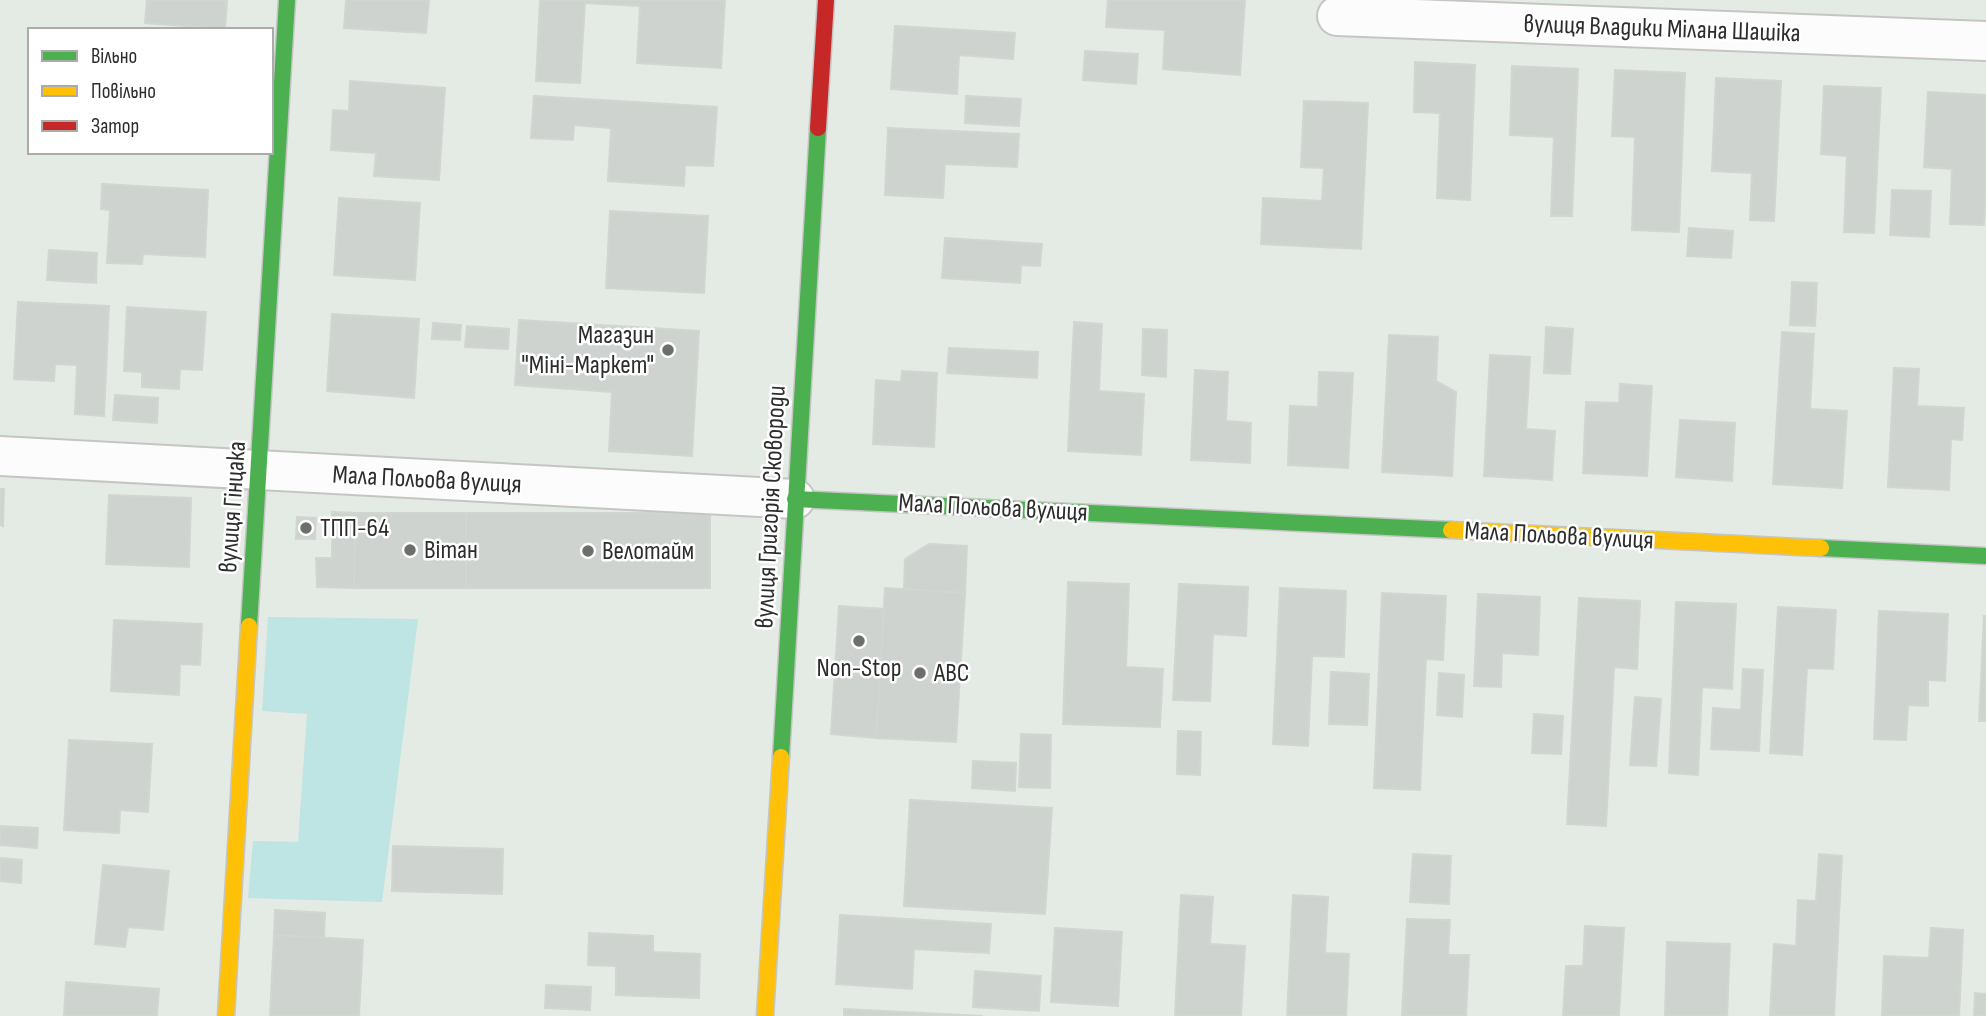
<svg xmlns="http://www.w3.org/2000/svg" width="1986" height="1016" font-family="'Sofia Sans Condensed',sans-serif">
<rect width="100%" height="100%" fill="#e4eae4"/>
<path fill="#bee4e4" d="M268 617 418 619 382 902 248 898 253 841 298 842 307 714 262 711Z"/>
<g fill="#cfd3cf" stroke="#d0d6d0" stroke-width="2">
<path d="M147 0H227L225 29 145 23Z"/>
<path d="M346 0H429L426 33 344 28Z"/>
<path d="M540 0H725L721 68 637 63 640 6 585 3 580 83 536 81Z"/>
<path d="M1108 0H1245L1240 75 1163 69 1165 30 1106 27Z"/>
<path d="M895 26 1015 33 1013 59 959 55 957 94 891 89Z"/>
<path d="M1085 51 1138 54 1136 84 1083 80Z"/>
<path d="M1415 62 1475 65 1470 200 1437 198 1440 113 1414 112Z"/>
<path d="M1512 66 1578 69 1572 216H1551L1554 137 1510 135Z"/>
<path d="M1615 70 1685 73 1679 232 1632 230 1635 137 1612 136Z"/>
<path d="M1716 78 1781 81 1774 221 1750 220 1752 173 1712 171Z"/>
<path d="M350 81 445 88 439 180 374 176 376 153 331 150 333 110 349 111Z"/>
<path d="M1824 86 1881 88 1874 233 1844 232 1847 156 1821 154Z"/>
<path d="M1928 92 1986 95V182L1984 225 1950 224 1952 169 1924 167Z"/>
<path d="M534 96 717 107 713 166 685 165 684 186 608 181 611 128 574 125 573 140 531 138Z"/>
<path d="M966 96 1021 99 1019 126 965 123Z"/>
<path d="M1304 101 1368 103 1361 249 1261 244 1263 198 1322 201 1324 168 1301 167Z"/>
<path d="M888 128 1019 134 1017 167 945 164 943 198 885 195Z"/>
<path d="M102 184 208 190 205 257 143 254 142 264 107 263 110 210 101 209Z"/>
<path d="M1892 190 1931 191 1929 237 1890 235Z"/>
<path d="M339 198 420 203 415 280 334 275Z"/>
<path d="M610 211 708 216 704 293 606 288Z"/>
<path d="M1689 228 1733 231 1731 258 1687 256Z"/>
<path d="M945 238 1042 244 1040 266 1021 265 1020 283 942 278Z"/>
<path d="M49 250 97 253 96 283 47 280Z"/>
<path d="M1792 282 1817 283 1815 326 1790 325Z"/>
<path d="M18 302 109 306 104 416 75 414 77 365 55 364 54 381 14 379Z"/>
<path d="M127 307 206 312 202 370 180 369 179 389 142 387V372L124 371Z"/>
<path d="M332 314 419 319 414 398 327 391Z"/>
<path d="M519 320 699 331 692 456 609 451 612 392 515 385Z"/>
<path d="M1074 322 1102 324 1099 391 1144 394 1141 455 1068 451Z"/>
<path d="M433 323 461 325 460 340 432 339Z"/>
<path d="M467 326 509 329 508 349 465 347Z"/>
<path d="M1546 327 1573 329 1570 374 1544 373Z"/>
<path d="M1143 329 1167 330 1166 377 1142 375Z"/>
<path d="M1782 332 1814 334 1810 409 1847 411 1842 488 1773 484Z"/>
<path d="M1389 335 1438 337 1436 381 1456 392 1452 476 1382 472Z"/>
<path d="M949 348 1038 352 1037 378 947 373Z"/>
<path d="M1490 355 1530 357 1526 429 1555 431 1552 480 1484 476Z"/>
<path d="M1894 368 1919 369 1917 406 1964 408 1962 440 1951 439 1949 490 1888 487Z"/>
<path d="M1195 370 1228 372 1226 421 1251 423 1250 463 1191 460Z"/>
<path d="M902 371 937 373 934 447 873 444 876 380 901 382Z"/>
<path d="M1319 372 1353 373 1348 468 1288 465 1290 406 1318 407Z"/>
<path d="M1620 384 1652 386 1647 476 1583 473 1586 402 1619 403Z"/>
<path d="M115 395 158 398 157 423 113 420Z"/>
<path d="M1680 420 1735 423 1732 481 1676 477Z"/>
<path d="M0 489H4L3 526 0 525Z"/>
<path d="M109 495 191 498 189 567 106 564Z"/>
<path d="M332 512 355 513 354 588 317 587 316 558H332Z"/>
<path d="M355 513H466V588H354Z"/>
<rect x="466" y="513" width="244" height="75"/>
<path d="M297 517 316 518 315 539H296Z"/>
<path d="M929 544 967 546 965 593 904 589 905 559Z"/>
<path d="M1068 582 1129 584 1126 667 1163 669 1160 727 1063 724Z"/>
<path d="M1179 584 1248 587 1246 636 1213 634 1210 701 1173 700Z"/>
<path d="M885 588 965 593 956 742 876 738Z"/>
<path d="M1280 588 1346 591 1344 657 1312 656 1308 746 1273 744Z"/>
<path d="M1382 593 1446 596 1443 660 1426 659 1420 790 1374 788Z"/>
<path d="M1478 594 1540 597 1538 655 1502 653 1501 687 1474 686Z"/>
<path d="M1579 598 1640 601 1637 669 1614 667 1606 826 1567 824Z"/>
<path d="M1676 602 1736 604 1732 689 1702 687 1698 775 1669 773Z"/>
<path d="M839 606 884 609 876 738 831 734Z"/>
<path d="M1778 607 1836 610 1833 669 1807 668 1802 755 1770 753Z"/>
<path d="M1879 611 1948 614 1945 681 1928 680V706L1908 705 1906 740 1874 739Z"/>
<path d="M1984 616H1986V721H1979Z"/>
<path d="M114 620 202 624 200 665 180 664 179 695 111 691Z"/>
<path d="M1743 669 1763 670 1759 751 1711 749 1713 708 1741 710Z"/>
<path d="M1331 672 1369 674 1367 725 1329 724Z"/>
<path d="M1439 673 1464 675 1462 717 1437 715Z"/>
<path d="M1635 697 1661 699 1656 766 1630 765Z"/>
<path d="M1534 714 1563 716 1561 754 1532 753Z"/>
<path d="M1178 731 1201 732 1200 775 1177 774Z"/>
<path d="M1021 734 1051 735 1050 788 1019 787Z"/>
<path d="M69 740 152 744 148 812 120 810 119 833 64 830Z"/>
<path d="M973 761 1016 763 1015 791 972 788Z"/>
<path d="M910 800 1052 808 1045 914 904 906Z"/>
<path d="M0 826 38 828 37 848 0 845Z"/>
<path d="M393 846 503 849 502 894 392 891Z"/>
<path d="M1413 854 1451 856 1449 904 1410 902Z"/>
<path d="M1819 854 1842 856 1834 1016H1770L1774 944 1796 946 1798 900 1816 901Z"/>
<path d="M0 858 22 860 21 883 0 881Z"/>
<path d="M103 865 169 871 163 930 128 927 125 947 95 944Z"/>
<path d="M1181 895 1213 897 1210 944 1245 946 1241 1016 1175 1015Z"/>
<path d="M1293 895 1328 897 1325 953 1349 954 1346 1016H1287Z"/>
<path d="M275 910 325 913 324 938 274 935Z"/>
<path d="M840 915 991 924 989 953 914 949 912 989 836 984Z"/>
<path d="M1407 919 1450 920 1448 955H1469L1466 1016H1402Z"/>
<path d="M1585 926 1624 928 1619 1016H1563L1566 966H1583Z"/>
<path d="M1055 928 1122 932 1118 1006 1051 1002Z"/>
<path d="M1931 928 1963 930 1959 1016H1882L1884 956 1929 958Z"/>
<path d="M589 933 653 936V952L700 954 699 998 616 995V966L588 965Z"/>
<path d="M274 935 363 940 359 1016H270Z"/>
<path d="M1667 942 1730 944 1727 1016H1665Z"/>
<path d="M975 971 1041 976 1039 1011 973 1007Z"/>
<path d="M66 982 159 989 157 1016H64Z"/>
<path d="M546 985 591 987 590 1010 545 1008Z"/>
<path d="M1975 993 1986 994V1016H1974Z"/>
<path d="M844 1009 983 1016H844Z"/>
</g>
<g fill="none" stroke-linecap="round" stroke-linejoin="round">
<defs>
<g id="street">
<path d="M1337 16 1986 41"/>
<path d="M0 456 795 499"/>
</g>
<g id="fast">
<path d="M795 499 1451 530"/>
<path d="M1821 548 1986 556"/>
<path d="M249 626 287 0"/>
<path d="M781 757 818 128"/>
</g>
<g id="slow">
<path d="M1451 530 1821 548"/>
<path d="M226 1016 249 626"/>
<path d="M765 1016 781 757"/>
</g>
<path id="jam" d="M818 128 826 0"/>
</defs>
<use href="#street" stroke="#c5c5c4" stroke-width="42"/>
<use href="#fast" stroke="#c5c5c4" stroke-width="19"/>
<use href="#slow" stroke="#c5c5c4" stroke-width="19"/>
<use href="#jam" stroke="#c5c5c4" stroke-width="19"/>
<use href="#street" stroke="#fbfcfb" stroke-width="38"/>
<use href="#fast" stroke="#4caf50" stroke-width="16"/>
<use href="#slow" stroke="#ffc107" stroke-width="16"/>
<use href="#jam" stroke="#c62828" stroke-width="16"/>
</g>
<g fill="#6d6f6d" stroke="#fff" stroke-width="2.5">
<circle cx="668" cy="350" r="7"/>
<circle cx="306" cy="528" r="7"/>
<circle cx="410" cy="550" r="7"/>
<circle cx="588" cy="551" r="7"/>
<circle cx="859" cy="641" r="7"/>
<circle cx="920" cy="673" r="7"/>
</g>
<g text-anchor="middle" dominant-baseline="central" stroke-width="5" stroke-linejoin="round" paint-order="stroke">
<g font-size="26" fill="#2d2d2d" stroke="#fff">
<text transform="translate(1662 29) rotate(2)">вулиця Владики Мілана Шашіка</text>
<text transform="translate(427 480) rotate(3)">Мала Польова вулиця</text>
<text transform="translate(233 507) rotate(-86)">вулиця Гінцака</text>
<text transform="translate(771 507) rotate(-87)">вулиця Григорія Сковороди</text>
<text transform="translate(993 508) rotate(3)">Мала Польова вулиця</text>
<text transform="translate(1559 536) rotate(3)">Мала Польова вулиця</text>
</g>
<g font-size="26" fill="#2d2d2d" stroke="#fff" text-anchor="start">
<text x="654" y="335" text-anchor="end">Магазин<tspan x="654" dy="30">"Міні-Маркет"</tspan></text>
<text x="320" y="528">ТПП-64</text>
<text x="424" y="550">Вітан</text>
<text x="602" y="551">Велотайм</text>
<text x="859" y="668" text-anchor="middle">Non-Stop</text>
<text x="934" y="673">ABC</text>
</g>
</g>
<rect x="28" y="28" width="245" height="126" fill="#ffffff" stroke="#ababab" stroke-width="2"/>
<rect x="42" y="51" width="35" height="10" fill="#4caf50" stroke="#ababab" stroke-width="2"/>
<text x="91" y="63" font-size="21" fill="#2d2d2d">Вільно</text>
<rect x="42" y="86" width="35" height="10" fill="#ffc107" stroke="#ababab" stroke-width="2"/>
<text x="91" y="98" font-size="21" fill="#2d2d2d">Повільно</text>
<rect x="42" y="121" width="35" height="10" fill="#c62828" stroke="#ababab" stroke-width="2"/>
<text x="91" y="133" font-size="21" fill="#2d2d2d">Затор</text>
</svg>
